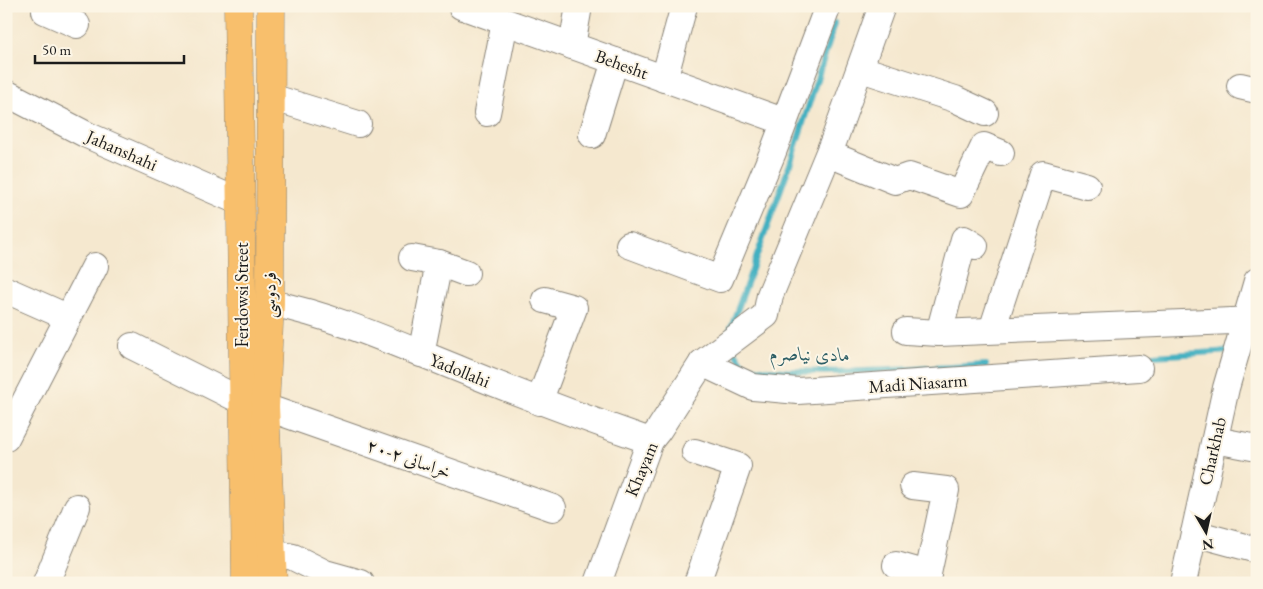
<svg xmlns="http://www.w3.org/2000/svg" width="1263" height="589" font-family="'EB Garamond',Amiri,serif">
<rect width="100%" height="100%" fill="#fcf5e5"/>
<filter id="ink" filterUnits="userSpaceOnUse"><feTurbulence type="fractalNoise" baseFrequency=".02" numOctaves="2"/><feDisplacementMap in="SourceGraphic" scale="10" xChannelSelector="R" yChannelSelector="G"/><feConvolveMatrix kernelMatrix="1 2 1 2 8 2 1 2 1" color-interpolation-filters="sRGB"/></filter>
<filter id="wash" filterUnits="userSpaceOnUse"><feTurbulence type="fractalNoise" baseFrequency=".0096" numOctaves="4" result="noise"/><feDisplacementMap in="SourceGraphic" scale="20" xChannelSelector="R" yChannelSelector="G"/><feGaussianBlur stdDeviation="1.12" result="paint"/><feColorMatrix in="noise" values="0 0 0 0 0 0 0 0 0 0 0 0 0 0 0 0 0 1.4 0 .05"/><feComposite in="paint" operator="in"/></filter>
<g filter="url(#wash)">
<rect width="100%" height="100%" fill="#f5e8cf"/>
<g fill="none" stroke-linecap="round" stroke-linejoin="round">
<g stroke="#43b0c1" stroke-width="6">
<path d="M729 333 790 164 835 23"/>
<path d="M733 348C736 353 740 360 744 364 766 380 948 367 986 365"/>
<path d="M1243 350 1257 349"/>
<path d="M1138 357 1231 351"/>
</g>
</g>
</g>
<g filter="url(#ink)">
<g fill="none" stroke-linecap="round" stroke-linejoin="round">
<defs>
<g id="minor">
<path d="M47 6 45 11 77 25"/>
<path d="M461 6 783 121"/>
<path d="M572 46 579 6"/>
<path d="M861 69 955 99 985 113"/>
<path d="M664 79 684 6"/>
<path d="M1240 86 1257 90"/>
<path d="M6 93 87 135 240 202"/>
<path d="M271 97 358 124"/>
<path d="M487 113 505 22"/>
<path d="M592 135 615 61"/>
<path d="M829 154 895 181 909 176 961 194 984 146 1001 153"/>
<path d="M629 245 720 279 773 152 828 6"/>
<path d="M412 258 439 263 466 273"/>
<path d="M6 290 67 317"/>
<path d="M270 303C336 316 401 346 464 371 525 396 587 419 650 441"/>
<path d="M992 330 1043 174 1087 186"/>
<path d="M906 331 939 333 1257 320"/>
<path d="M939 333 964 239 975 246"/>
<path d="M132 346 242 401"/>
<path d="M421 354 439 263"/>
<path d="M702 363 753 387 798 391 1139 368"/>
<path d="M539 402 574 308 545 300"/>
<path d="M265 407 553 508"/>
<path d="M6 438 95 266"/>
<path d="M1215 440 1257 448"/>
<path d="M695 452 738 466 697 583"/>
<path d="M913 486 946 490 926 583"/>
<path d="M1194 533 1257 550"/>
<path d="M272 553 293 557 325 573 361 583"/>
<path d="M896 565 928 574"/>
<path d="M46 583 77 507"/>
<path d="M598 583 650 441 658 431 702 363 766 315 770 295 834 140 882 6"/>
<path d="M1183 583 1226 388 1257 281"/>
</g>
<g id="major">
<path d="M238 6 246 583"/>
<path d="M271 6 270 303 265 407 273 583"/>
</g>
</defs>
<use href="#minor" stroke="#888276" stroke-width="28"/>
<use href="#major" stroke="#888276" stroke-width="29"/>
<use href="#minor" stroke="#fff" stroke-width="26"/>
<use href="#major" stroke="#f8bf6c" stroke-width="28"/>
</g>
</g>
<g text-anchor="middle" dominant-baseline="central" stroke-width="4" stroke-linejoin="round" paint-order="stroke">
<g font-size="18" fill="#1c1c1c" stroke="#fcf5e5">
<text transform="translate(622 64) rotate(20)">Behesht</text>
<text transform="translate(122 150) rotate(24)">Jahanshahi</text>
<text transform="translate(241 295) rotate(-90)">Ferdowsi Street</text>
<text transform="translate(269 295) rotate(-89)">فردوسی</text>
<text transform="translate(460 370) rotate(22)">Yadollahi</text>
<text transform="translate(918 383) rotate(-4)">Madi Niasarm</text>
<text transform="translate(1212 451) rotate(-77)">Charkhab</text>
<text transform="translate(409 458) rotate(19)">۲۰-خراسانی ۲</text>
<text transform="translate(641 469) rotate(-67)">Khayam</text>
</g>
<g font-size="19" font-style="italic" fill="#2e5f66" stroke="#fcf5e5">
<text transform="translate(810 354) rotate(1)">مادی نیاصرم</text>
</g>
</g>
<rect width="1263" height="589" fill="none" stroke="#fcf5e5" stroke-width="25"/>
<g transform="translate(1206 532) rotate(171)" stroke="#fcf5e5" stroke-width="4" paint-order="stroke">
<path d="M0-4L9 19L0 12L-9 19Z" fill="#1c1c1c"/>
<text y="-8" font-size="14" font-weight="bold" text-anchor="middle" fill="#1c1c1c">N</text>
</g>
<path d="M35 55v8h149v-8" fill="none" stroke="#1c1c1c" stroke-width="2.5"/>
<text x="42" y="55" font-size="15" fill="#1c1c1c" stroke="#fcf5e5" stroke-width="4" paint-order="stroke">50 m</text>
</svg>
